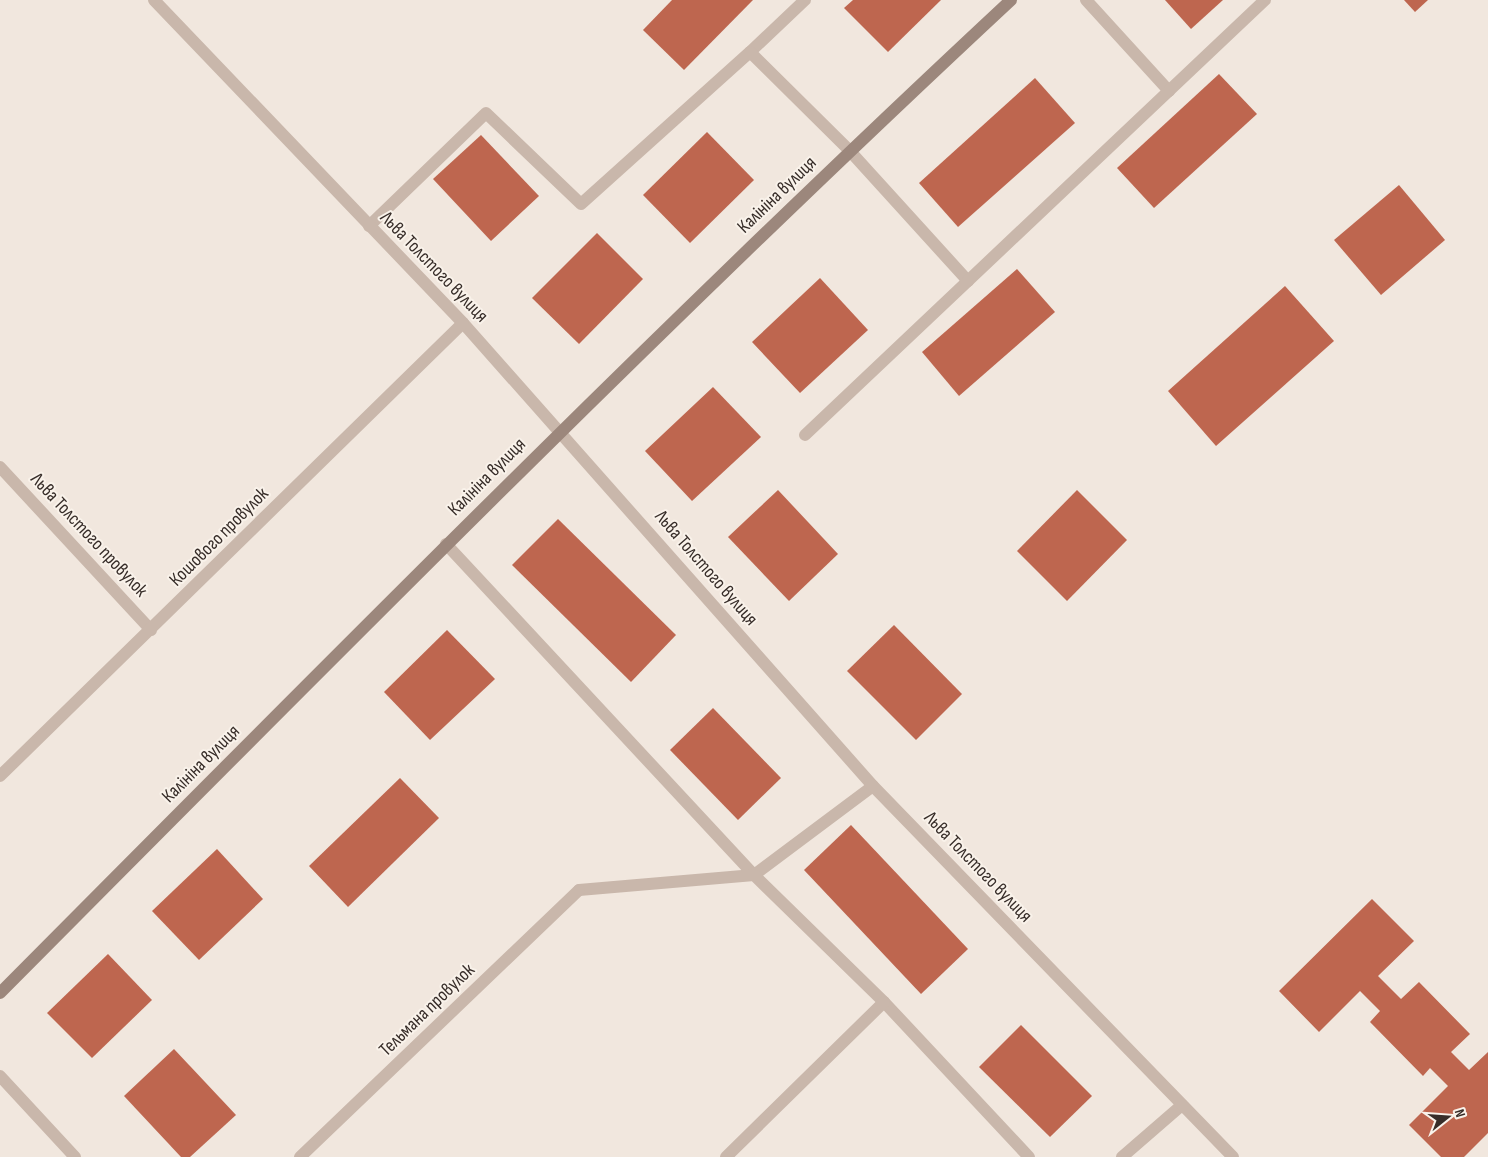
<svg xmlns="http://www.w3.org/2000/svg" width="1488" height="1157" font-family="'Sofia Sans Condensed',sans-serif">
<rect width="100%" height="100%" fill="#f1e7de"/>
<g fill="#be664f">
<path d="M672 0H753L684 70 643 30Z"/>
<path d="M853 0H941L888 52 844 8Z"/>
<path d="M1165 0H1223L1191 29Z"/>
<path d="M1404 0H1428L1415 12Z"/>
<path d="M1219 74 1257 114 1154 208 1117 168Z"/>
<path d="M1035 78 1075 123 958 227 919 183Z"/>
<path d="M707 132 754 180 690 243 643 195Z"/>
<path d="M481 135 539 196 491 241 433 179Z"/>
<path d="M1399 185 1445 240 1381 295 1334 240Z"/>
<path d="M597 233 643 279 579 344 532 298Z"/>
<path d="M1017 269 1055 312 959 396 922 352Z"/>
<path d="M820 278 868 330 800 393 752 342Z"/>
<path d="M1285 286 1334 341 1216 446 1168 391Z"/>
<path d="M713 387 761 437 692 501 645 451Z"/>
<path d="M778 490 838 554 789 601 728 537Z"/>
<path d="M1077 490 1127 540 1067 601 1017 551Z"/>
<path d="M558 519 676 635 631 682 512 565Z"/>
<path d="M894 625 962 694 916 740 847 671Z"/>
<path d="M447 630 495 679 430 740 384 692Z"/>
<path d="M713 708 781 778 738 820 670 750Z"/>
<path d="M400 778 439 818 348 907 309 866Z"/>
<path d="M851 825 968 949 921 994 804 870Z"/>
<path d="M217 849 263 899 199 960 152 911Z"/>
<path d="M1372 899 1414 941 1378 976 1401 999 1419 982 1470 1034 1451 1052 1469 1070 1488 1052V1133L1464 1157H1441L1409 1125 1448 1086 1430 1068 1423 1076 1370 1022 1380 1011 1360 991 1319 1032 1279 991Z"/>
<path d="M108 954 152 1000 92 1058 47 1013Z"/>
<path d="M1021 1025 1092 1096 1050 1137 979 1067Z"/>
<path d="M174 1049 236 1115 190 1157H181L124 1096Z"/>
</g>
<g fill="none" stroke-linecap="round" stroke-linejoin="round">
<g stroke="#c9b7ab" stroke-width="12">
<path d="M1086 0 1169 91"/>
<path d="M750 52 805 0"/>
<path d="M369 226 486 113 581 204 750 52 849 150 968 281"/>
<path d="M805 435 1265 0"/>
<path d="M446 544 754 875 873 786"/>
<path d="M579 890 754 875 884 1002 1029 1157"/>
<path d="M1122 1157 1182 1105"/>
</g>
<g stroke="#c9b7ab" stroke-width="12">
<path d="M154 0 463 323 873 786 1233 1157"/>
<path d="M0 467 151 630"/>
<path d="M0 776 463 323"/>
<path d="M0 1076 75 1157"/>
<path d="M300 1157 579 890"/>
<path d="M726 1157 884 1002"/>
</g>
<path stroke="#9c877c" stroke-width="12" d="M0 993C333 658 665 322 1011 0"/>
</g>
<g text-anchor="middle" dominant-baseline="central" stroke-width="4" stroke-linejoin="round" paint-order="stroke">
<g font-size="19" fill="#372d29" stroke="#f9f2ea">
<text transform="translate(777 195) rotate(-44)">Калініна вулиця</text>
<text transform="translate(434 267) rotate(46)">Льва Толстого вулиця</text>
<text transform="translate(487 477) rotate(-45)">Калініна вулиця</text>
<text transform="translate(89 535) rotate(47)">Льва Толстого провулок</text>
<text transform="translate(219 537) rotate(-45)">Кошового провулок</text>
<text transform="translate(706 568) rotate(49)">Льва Толстого вулиця</text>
<text transform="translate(201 764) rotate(-45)">Калініна вулиця</text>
<text transform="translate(978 867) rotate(46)">Льва Толстого вулиця</text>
<text transform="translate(427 1010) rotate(-44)">Тельмана провулок</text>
</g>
</g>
<g transform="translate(1448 1117) rotate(73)" stroke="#f9f2ea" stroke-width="4" paint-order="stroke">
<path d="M0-4L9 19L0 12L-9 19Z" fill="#372d29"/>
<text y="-8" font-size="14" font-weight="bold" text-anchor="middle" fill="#372d29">N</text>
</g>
</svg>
